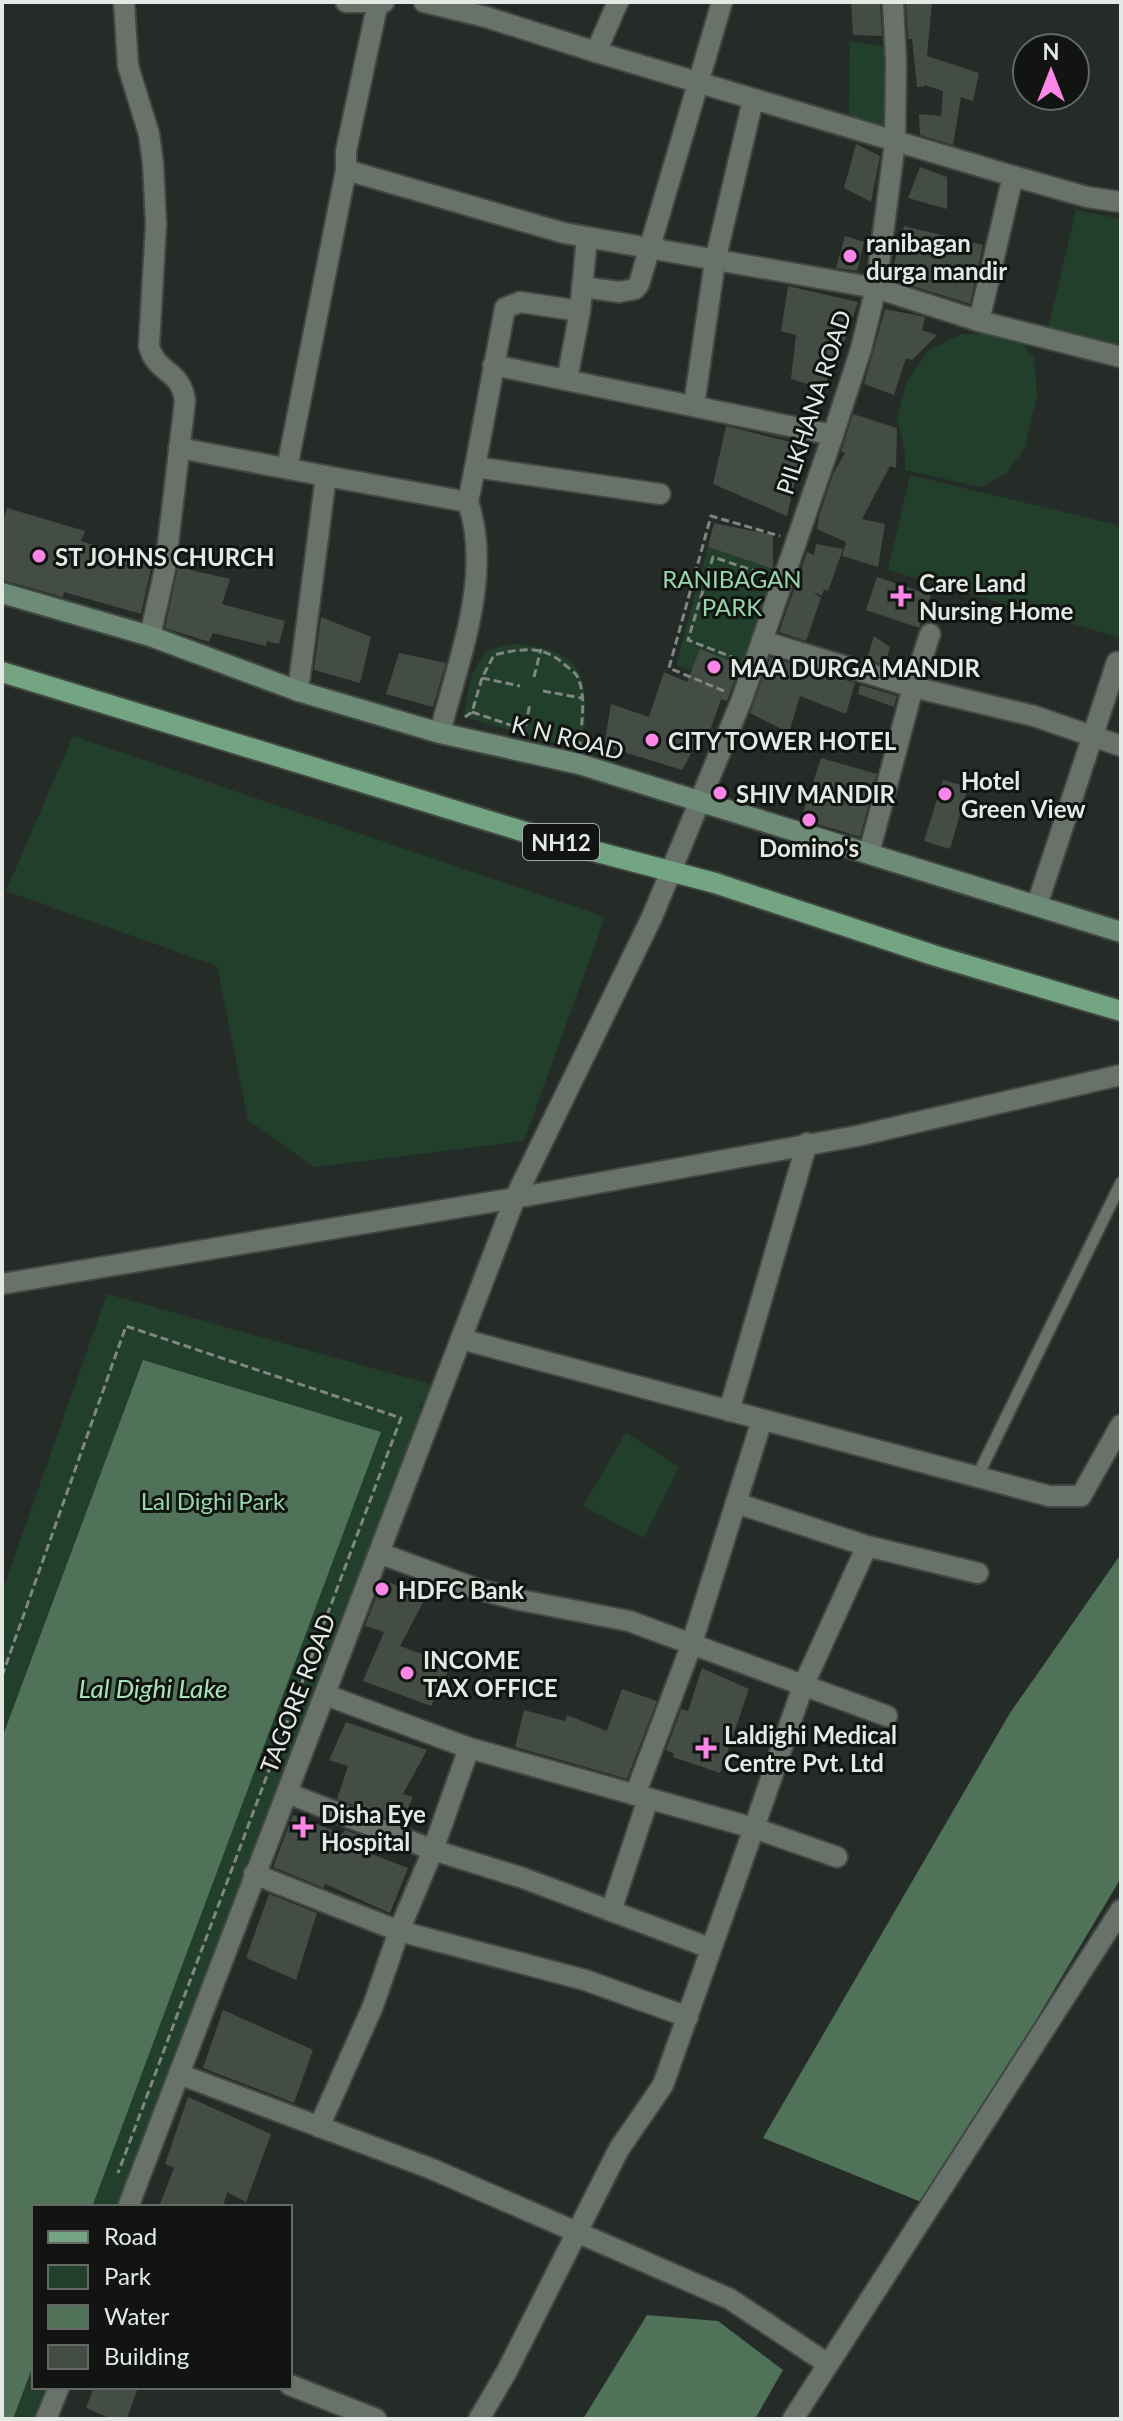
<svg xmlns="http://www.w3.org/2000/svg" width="1123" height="2421" font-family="Lato,sans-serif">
<rect width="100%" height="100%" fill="#252c27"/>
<g fill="#213f2b">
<path d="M850 41 885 47 889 135 849 126Z"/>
<path d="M1076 210 1121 219V363L1044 346Z"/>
<path d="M961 334H994L1019 339 1034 358 1037 396 1025 447 1007 473 981 487 905 470V453L897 417 906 383 928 351Z"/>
<path d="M910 475 1121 526V638L888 570Z"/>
<path d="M708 547 775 570 738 685 676 665Z"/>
<path d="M513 644C592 650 588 682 583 751L464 717C470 684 466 680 487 650Z"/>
<path d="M73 736 605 917 524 1141 314 1167 248 1120 217 966 6 891Z"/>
<path d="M107 1294 433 1385 427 1404 421 1403 419 1407 425 1409 120 2207H34V2387H51L39 2419H2V1592Z"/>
<path d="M626 1432 679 1467 644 1538 583 1506Z"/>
</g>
<g fill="#4f7259">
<path d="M143 1360 381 1432 92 2207H34V2363L13 2419H2V1738Z"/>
<path d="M1121 1554V1878L926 2204 763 2138 1010 1713Z"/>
<path d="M647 2315 718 2321 783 2370 755 2419H583Z"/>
</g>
<g fill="#444c46">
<path d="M851 2H880L882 36 853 35Z"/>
<path d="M906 2H932L927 56 979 73 973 101 961 97 953 145 920 135 919 114 941 116 943 91 924 85V87H917L912 39H908Z"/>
<path d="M856 144 880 156 871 202 844 188Z"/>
<path d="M920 167 947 177V209L908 198Z"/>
<path d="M904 226 983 245 970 304 890 279Z"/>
<path d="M845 236 864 242 857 271 836 268Z"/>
<path d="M788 286 858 302 842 348 838 347 824 389 791 379 796 335 781 331Z"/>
<path d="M885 309 925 317 922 330 937 335 912 360 906 358 894 395 864 384Z"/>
<path d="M853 414 897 428 896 468 890 466 862 519 885 524 878 567 842 556 846 542 817 529 819 516 833 474 845 453 841 452Z"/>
<path d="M726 426 803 445 787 516 713 484Z"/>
<path d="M7 508 85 531 81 541 152 564 141 614 64 592 63 597 2 580V524Z"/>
<path d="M714 523 773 535V569L708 547Z"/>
<path d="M816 544 843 549 828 591 824 589 822 596 813 592 821 598 806 641 779 632 807 552 814 555Z"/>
<path d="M178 567 230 579 222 604 285 621 279 644 267 641 266 646 213 633 209 642 165 628Z"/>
<path d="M877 577 931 595 919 628 866 610Z"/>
<path d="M321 617 371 637 360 683 314 670Z"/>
<path d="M874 636 890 647 885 665 867 659Z"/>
<path d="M700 649 740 665 727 701 721 699 709 734 703 731 682 770 604 746 611 704 649 717 664 672 687 682Z"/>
<path d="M399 653 446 663 433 707 386 694Z"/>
<path d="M770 657 855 683 846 714 800 696 789 733 750 713Z"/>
<path d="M860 685 897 696 894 707 858 694Z"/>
<path d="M821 758 877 774 860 837 801 819Z"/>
<path d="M943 780 968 787 950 849 924 841Z"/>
<path d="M383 1579 425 1599 400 1646 451 1665 431 1706 363 1681 384 1632 365 1626Z"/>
<path d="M702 1668 749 1689 720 1773 673 1757 674 1754 666 1750 681 1709 688 1711Z"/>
<path d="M622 1689 657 1701 627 1779 515 1747 524 1710 565 1721 567 1715 607 1731Z"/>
<path d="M346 1722 427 1750 403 1794 413 1797 401 1824 337 1799 348 1766 329 1760Z"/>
<path d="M293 1815 343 1834 345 1830 374 1841 369 1853 408 1868 390 1913 325 1884 324 1888 273 1867Z"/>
<path d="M269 1894 317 1913 296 1980 246 1958Z"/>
<path d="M223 2010 313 2050 294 2103 203 2068Z"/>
<path d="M188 2097 271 2134 246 2202 227 2192 223 2207H159L174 2168 165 2164Z"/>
<path d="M94 2387H138L127 2419H111L86 2408Z"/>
</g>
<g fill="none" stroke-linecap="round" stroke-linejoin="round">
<defs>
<path id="lane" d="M977 1477 1121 1183"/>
<g id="street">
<path d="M124 2 128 66 149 134 153 163 156 224 149 346C156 374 181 369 185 401L165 569 150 636"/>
<path d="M346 2H384"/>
<path d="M378 2 346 151V170L564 233 876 288 979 321 1121 357"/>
<path d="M424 2 486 17 596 52 1013 176 1087 197 1121 202"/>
<path d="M596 52 618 2"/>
<path d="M582 287 619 292 635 289 639 284 722 2"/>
<path d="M580 311 520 302 505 308 475 467 660 494"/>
<path d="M979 321 1013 176"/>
<path d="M493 365 833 435"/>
<path d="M567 380 580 311 587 237"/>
<path d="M694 405 715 261 753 100"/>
<path d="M179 448 326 476"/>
<path d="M287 468 346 170"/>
<path d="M762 641 913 687 930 634"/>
<path d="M298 691 326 476 468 502 475 467"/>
<path d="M440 733C458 659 493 577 468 502"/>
<path d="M869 853 913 687 1034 716 1121 746"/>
<path d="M1037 905 1117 662"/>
<path d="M2 1284 515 1198 857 1136 1121 1075"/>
<path d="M461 1339 1049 1496H1081L1121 1425"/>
<path d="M729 1411 807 1143"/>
<path d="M736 1503 867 1546 978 1573"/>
<path d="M379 1553 477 1589 515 1599 629 1621 887 1716"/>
<path d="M326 1695 469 1748 754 1828 663 2085 619 2149 507 2371 479 2419"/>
<path d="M287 1793 433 1850 523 1878 710 1948"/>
<path d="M635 1795 691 1646 762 1420"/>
<path d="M837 1857 754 1828 803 1686 867 1546"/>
<path d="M254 1874 399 1931 433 1850 469 1748"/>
<path d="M611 1911 648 1799"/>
<path d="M179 2074 432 2169 730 2299 828 2364"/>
<path d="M319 2127 373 2006 399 1931 585 1980 688 2017"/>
<path d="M128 2207 515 1198 652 917 742 699 833 435 861 349 876 288 895 142 896 62 893 2"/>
<path d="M290 2385 376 2419"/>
<path d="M46 2419 59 2387"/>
<path d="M793 2419 1121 1910"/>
</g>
<path id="secondary" d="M2 593 150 636 298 691 440 733 579 764 1121 932"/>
<path id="primary" d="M2 672 548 839 715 883 936 956 1121 1011"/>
</defs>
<use href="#lane" stroke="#414843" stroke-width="15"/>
<use href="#street" stroke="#414843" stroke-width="24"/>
<use href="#secondary" stroke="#414843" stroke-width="24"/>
<use href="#primary" stroke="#414843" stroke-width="24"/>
<g stroke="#808682" stroke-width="3" stroke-dasharray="8 4" stroke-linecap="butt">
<path d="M737 659 688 640 713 557 764 574"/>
<path d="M534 677 541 649"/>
<path d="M482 678 520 686"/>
<path d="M543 691 582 698"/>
<path d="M724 691 669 668 711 516 780 536"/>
<path d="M472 712 525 730 530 703"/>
<path d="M465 717 472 712 482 678 494 655C520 649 542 644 564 664 567 667 575 672 577 676 587 695 581 725 580 745"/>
<path d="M2 1676 126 1326 401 1418 118 2173"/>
</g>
<use href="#lane" stroke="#68716a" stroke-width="11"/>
<use href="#street" stroke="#68716a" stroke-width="20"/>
<use href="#secondary" stroke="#6e8b77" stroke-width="20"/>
<use href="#primary" stroke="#74a583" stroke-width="20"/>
</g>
<g fill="#fa87e7" stroke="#111411" stroke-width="3">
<circle cx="850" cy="256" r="8"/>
<circle cx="39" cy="556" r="8"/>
<path d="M897 584h8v8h8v8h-8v8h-8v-8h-8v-8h8z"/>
<circle cx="714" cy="667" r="8"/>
<circle cx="652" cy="740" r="8"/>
<circle cx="720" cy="793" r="8"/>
<circle cx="945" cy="794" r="8"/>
<circle cx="809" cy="820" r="8"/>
<circle cx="382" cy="1589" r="8"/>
<circle cx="407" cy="1673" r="8"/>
<path d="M702 1736h8v8h8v8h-8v8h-8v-8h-8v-8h8z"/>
<path d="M299 1815h8v8h8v8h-8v8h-8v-8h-8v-8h8z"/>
</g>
<g text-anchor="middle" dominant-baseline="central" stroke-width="6" stroke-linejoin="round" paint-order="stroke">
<rect fill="#111411" stroke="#a5a9a5" stroke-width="2" x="523" y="824" width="76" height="36" rx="6"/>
<g font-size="22" font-weight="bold" fill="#e4e9e5">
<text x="561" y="842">NH12</text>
</g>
<g font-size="24" font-weight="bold" fill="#e4e9e5" stroke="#111411" text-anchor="start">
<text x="866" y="242">ranibagan<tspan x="866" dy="28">durga mandir</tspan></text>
<text x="55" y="556">ST JOHNS CHURCH</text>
<text x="919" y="582">Care Land<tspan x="919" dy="28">Nursing Home</tspan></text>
<text x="730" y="667">MAA DURGA MANDIR</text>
<text x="668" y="740">CITY TOWER HOTEL</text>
<text x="961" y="780">Hotel<tspan x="961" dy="28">Green View</tspan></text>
<text x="736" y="793">SHIV MANDIR</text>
<text x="809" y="847" text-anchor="middle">Domino's</text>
<text x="398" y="1589">HDFC Bank</text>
<text x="423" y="1659">INCOME<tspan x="423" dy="28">TAX OFFICE</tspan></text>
<text x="724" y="1734">Laldighi Medical<tspan x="724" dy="28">Centre Pvt. Ltd</tspan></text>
<text x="321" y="1813">Disha Eye<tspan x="321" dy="28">Hospital</tspan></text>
</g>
<g font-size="24" fill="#e4e9e5" stroke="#111411">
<text transform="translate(813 402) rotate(-72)">PILKHANA ROAD</text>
<text transform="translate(568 737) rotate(14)">K N ROAD</text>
<text transform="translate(297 1693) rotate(-69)">TAGORE ROAD</text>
</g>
<g font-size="24" fill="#99d5aa" stroke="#111411">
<text x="732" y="578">RANIBAGAN<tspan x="732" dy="28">PARK</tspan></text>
<text x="213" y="1500">Lal Dighi Park</text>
</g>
<g font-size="26" font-style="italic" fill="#a6e3b8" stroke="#111411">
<text x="153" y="1688">Lal Dighi Lake</text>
</g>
</g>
<rect width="1123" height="2421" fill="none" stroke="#e4e9e5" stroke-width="8"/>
<rect x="32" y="2205" width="260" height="184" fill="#111411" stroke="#656966" stroke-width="2"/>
<rect x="48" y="2231" width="40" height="12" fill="#74a583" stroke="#656966" stroke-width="2"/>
<text x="104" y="2245" font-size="24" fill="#e4e9e5">Road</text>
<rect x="48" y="2265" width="40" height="24" fill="#213f2b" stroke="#656966" stroke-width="2"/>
<text x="104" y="2285" font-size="24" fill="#e4e9e5">Park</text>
<rect x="48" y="2305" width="40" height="24" fill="#4f7259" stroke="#656966" stroke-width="2"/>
<text x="104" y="2325" font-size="24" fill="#e4e9e5">Water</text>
<rect x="48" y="2345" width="40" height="24" fill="#444c46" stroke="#656966" stroke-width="2"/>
<text x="104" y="2365" font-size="24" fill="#e4e9e5">Building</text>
<g transform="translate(1051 72)"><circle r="38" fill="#111411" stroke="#656966" stroke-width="2"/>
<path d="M0-6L14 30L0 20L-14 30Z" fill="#fa87e7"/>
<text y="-12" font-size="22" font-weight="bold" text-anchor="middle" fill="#e4e9e5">N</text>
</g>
</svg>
